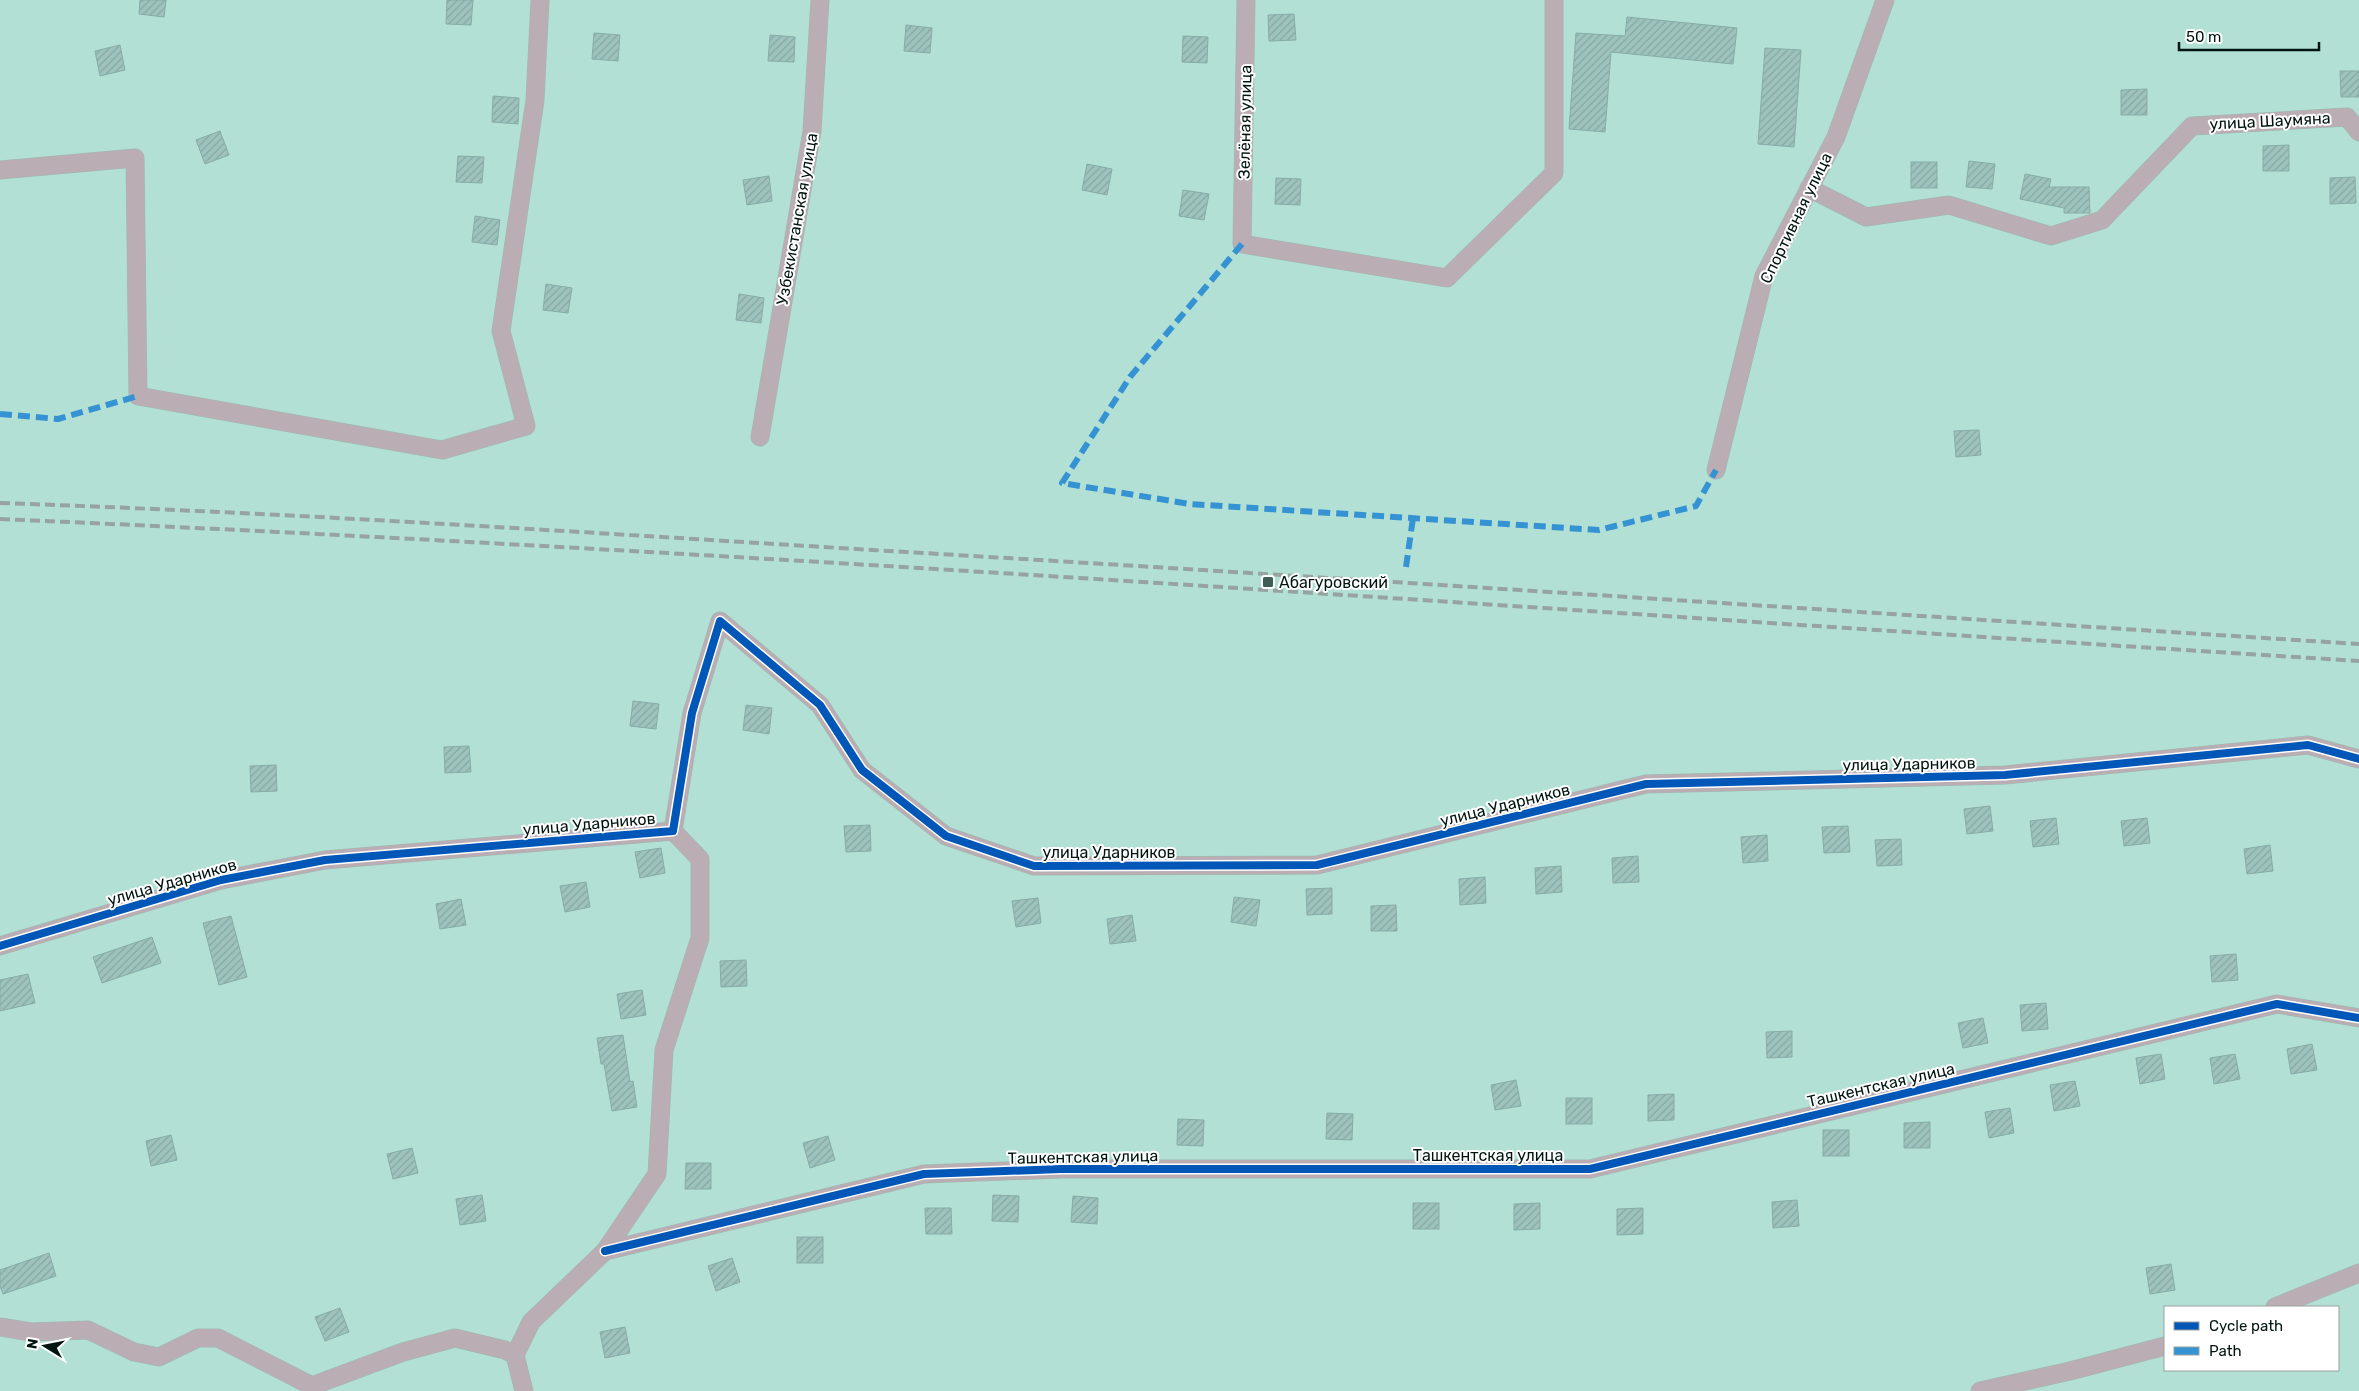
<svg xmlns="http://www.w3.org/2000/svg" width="2359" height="1391" font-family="Rubik,sans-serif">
<defs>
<pattern id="building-hatch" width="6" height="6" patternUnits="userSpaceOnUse" patternTransform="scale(1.25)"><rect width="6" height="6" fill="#9ec3bd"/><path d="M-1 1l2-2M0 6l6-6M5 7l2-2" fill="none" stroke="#86a7a1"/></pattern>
</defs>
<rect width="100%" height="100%" fill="#b3e0d4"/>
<g fill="url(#building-hatch)" stroke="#86aca7">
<path d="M140 0H166L164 17 139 14Z"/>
<path d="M447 0H473L471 25 446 24Z"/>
<path d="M1294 14 1296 40 1269 41 1268 15Z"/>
<path d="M1627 17 1737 28 1733 64 1611 52 1605 132 1569 129 1576 33 1625 36Z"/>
<path d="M906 25 932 28 930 53 904 51Z"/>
<path d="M594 33 620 35 618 61 592 59Z"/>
<path d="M770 35 795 37 794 62 768 61Z"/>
<path d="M1183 36 1208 37 1207 63 1182 62Z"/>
<path d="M120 45 125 70 100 76 95 51Z"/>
<path d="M1765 48 1801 50 1794 147 1758 144Z"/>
<path d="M2340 71H2359V97H2341Z"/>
<path d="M2147 89V115H2121V90Z"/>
<path d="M493 96 519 98 518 124 492 122Z"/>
<path d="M220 131 229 155 205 164 196 140Z"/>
<path d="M2289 145V171H2263V146Z"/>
<path d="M458 156 484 157 482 183 456 182Z"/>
<path d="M1969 161 1995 164 1992 189 1966 187Z"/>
<rect x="1911" y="162" width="26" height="26"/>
<path d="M1087 164 1112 169 1107 195 1082 190Z"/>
<path d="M2025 174 2051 179 2049 187H2089L2090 213H2064V208L2020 199Z"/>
<path d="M769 176 772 201 747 205 743 180Z"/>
<path d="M2355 177 2356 203 2330 204V178Z"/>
<path d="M1276 178 1301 179 1300 205 1275 204Z"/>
<path d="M1183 190 1209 194 1204 220 1179 216Z"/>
<path d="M475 216 500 220 497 245 472 242Z"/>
<path d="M546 284 572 288 568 313 543 310Z"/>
<path d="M739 294 764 298 761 323 736 320Z"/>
<path d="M1979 430 1981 455 1956 457 1954 431Z"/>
<path d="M633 701 659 704 656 729 630 726Z"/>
<path d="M746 705 772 708 769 734 743 730Z"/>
<path d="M469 746 471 772 445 773 444 747Z"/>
<path d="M276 765 277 791 251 792 250 766Z"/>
<path d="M1990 806 1993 831 1967 834 1964 809Z"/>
<path d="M2056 818 2059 844 2033 847 2030 821Z"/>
<path d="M2147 818 2150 843 2124 846 2121 821Z"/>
<path d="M870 825 871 851 846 852 844 826Z"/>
<path d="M1848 826 1850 852 1824 853 1822 827Z"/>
<path d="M1767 835 1768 861 1743 863 1741 837Z"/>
<path d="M1901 839 1902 865 1877 866 1875 840Z"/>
<path d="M2270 845 2273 871 2247 874 2244 849Z"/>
<path d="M661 848 665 873 640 878 635 852Z"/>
<path d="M1638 856 1639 882 1613 883 1612 858Z"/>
<path d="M1561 866 1562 892 1536 894 1535 868Z"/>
<path d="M1485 877 1486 903 1460 905 1459 879Z"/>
<path d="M586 882 590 907 565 912 560 886Z"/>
<path d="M1332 888V914L1307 915 1306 889Z"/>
<path d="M1234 897 1260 900 1256 926 1231 922Z"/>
<path d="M1038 898 1041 923 1016 927 1012 901Z"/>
<path d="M461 899 466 925 440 929 436 904Z"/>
<path d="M1396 905 1397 931H1371V906Z"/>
<path d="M1132 915 1136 941 1110 944 1107 919Z"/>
<path d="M231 916 247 977 219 985 203 923Z"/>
<path d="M152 937 161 963 102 983 93 957Z"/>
<path d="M2236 954 2238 980 2212 982 2210 956Z"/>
<path d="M746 960 747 986 721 987 720 961Z"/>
<path d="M28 974 35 1003 0 1011V980Z"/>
<path d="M642 990 646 1015 621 1019 617 994Z"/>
<path d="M2046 1003 2048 1029 2022 1031 2020 1005Z"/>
<path d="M1983 1018 1988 1043 1963 1048 1958 1023Z"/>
<path d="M1792 1031V1057L1767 1058 1766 1032Z"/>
<path d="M623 1035 630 1082 633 1081 637 1107 612 1111 604 1064H601L597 1038Z"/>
<path d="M2312 1044 2317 1070 2291 1074 2287 1049Z"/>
<path d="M2161 1054 2165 1079 2140 1084 2136 1058Z"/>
<path d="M2235 1054 2240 1079 2214 1084 2210 1058Z"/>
<path d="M1516 1080 1521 1106 1495 1110 1491 1085Z"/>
<path d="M2075 1081 2080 1106 2054 1111 2050 1085Z"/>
<path d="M1674 1094V1120L1648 1121V1095Z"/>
<rect x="1566" y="1098" width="26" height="26"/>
<path d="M2010 1108 2014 1133 1989 1138 1985 1112Z"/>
<path d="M1327 1113 1353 1114 1352 1140 1326 1139Z"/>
<path d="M1178 1119 1204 1120 1203 1146 1177 1145Z"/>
<path d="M1930 1122V1148H1904V1123Z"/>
<rect x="1823" y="1130" width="26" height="26"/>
<path d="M171 1135 177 1160 151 1166 146 1141Z"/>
<path d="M828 1136 835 1160 810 1168 803 1143Z"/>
<path d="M412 1148 418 1173 393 1179 387 1154Z"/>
<path d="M686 1163H711V1189H685Z"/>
<path d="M482 1195 486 1221 460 1225 456 1199Z"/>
<path d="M993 1195 1019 1196 1018 1222 992 1221Z"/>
<path d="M1073 1196 1098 1198 1097 1224 1071 1222Z"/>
<path d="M1797 1200 1799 1226 1773 1228 1772 1202Z"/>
<rect x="1413" y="1203" width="26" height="26"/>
<path d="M1540 1203V1229L1514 1230V1204Z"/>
<path d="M925 1208H951L952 1234H926Z"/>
<path d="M1643 1208V1234L1617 1235V1209Z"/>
<rect x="797" y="1237" width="26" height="26"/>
<path d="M49 1253 56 1276 3 1294 0 1286V1270Z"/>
<path d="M732 1258 740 1282 716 1291 708 1266Z"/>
<path d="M2171 1264 2175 1290 2150 1294 2146 1268Z"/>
<path d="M340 1308 349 1332 325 1341 315 1317Z"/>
<path d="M625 1327 630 1353 605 1358 600 1332Z"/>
</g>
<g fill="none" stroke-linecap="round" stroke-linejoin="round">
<defs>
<g id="minor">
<path d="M1246 0 1242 244 1447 278 1554 173V0"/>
<path d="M0 170 135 158 138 396 442 450 526 426 501 331 535 100 540 0"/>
<path d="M1809 188 1866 217 1949 205 2051 236 2102 220 2192 126 2347 117 2359 132"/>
<path d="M760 437 812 131 820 0"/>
<path d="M1716 470 1764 276 1836 137 1885 0"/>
<path d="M0 946 221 880 325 860 673 831 692 713 720 621 820 705 862 770 946 836 1034 866 1317 865 1646 784 2005 775 2308 745 2359 759"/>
<path d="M605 1251 924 1174 1061 1169H1590L2277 1004 2359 1018"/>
<path d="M2275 1307 2359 1273"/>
<path d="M0 1327 31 1332 88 1330 134 1352 159 1357 198 1338H218L312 1386 403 1352 455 1338 505 1350 515 1355 531 1322 605 1251 657 1174 664 1050 700 938V859L673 831"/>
<path d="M515 1355 524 1391"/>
<path d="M1980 1391 2070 1371 2165 1346"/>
</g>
</defs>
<use href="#minor" stroke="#9abcb3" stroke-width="19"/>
<use href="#minor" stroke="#baadb3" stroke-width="18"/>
<g stroke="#96a3a0" stroke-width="4" stroke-dasharray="10 5" stroke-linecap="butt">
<path d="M0 503C297 513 593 533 889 551 1379 580 1869 613 2359 644"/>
<path d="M0 519C787 553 1573 612 2359 661"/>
</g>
<g stroke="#3693d3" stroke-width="6" stroke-dasharray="12 6" stroke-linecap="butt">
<path d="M1242 244 1130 377 1062 483 1190 504 1599 530 1696 506 1716 470"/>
<path d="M0 414 58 419 138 396"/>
<path d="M1406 567 1413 518"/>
</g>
<defs>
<g id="cycleway">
<path d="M0 946 221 880 325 860 673 831 692 713 720 621 820 705 862 770 946 836 1034 866 1317 865 1646 784 2005 775 2308 745 2359 759"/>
<path d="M605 1251 924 1174 1061 1169H1590L2277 1004 2359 1018"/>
</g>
</defs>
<use href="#cycleway" stroke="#fff" stroke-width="11"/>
<use href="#cycleway" stroke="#0057b8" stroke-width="8"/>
</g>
<rect fill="#3f5c55" stroke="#fff" stroke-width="2" x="1262" y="576" width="12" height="12" rx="2.5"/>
<g text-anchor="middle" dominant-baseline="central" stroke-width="4" stroke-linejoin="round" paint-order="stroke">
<g font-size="16" fill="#001510" stroke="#fff">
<text transform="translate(2270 121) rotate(-3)">улица Шаумяна</text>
<text transform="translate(1245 122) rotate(-89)">Зелёная улица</text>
<text transform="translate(1796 218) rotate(-64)">Спортивная улица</text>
<text transform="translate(797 219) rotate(-80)">Узбекистанская улица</text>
<text transform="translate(1909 764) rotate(-1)">улица Ударников</text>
<text transform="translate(1505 805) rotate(-14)">улица Ударников</text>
<text transform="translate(589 824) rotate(-5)">улица Ударников</text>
<text x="1109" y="852">улица Ударников</text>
<text transform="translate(172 882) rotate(-16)">улица Ударников</text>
<text transform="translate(1881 1085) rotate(-13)">Ташкентская улица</text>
<text x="1488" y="1155">Ташкентская улица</text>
<text transform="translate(1083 1157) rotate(-1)">Ташкентская улица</text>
</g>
<g font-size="16" fill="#001510" stroke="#fff" text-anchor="start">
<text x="1279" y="582">Абагуровский</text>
</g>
</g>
<rect x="2164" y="1306" width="175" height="65" fill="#ffffff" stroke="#99a19f"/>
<rect x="2174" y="1322" width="25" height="8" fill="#0057b8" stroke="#99a19f"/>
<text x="2209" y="1331" font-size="15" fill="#001510">Cycle path</text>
<rect x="2174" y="1347" width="25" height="8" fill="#3693d3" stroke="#99a19f"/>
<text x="2209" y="1356" font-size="15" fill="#001510">Path</text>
<g transform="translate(45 1346) rotate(280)" stroke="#ffffff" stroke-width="4" paint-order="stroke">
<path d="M0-4L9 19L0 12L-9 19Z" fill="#001510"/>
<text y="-8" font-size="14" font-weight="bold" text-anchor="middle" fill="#001510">N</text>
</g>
<path d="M2179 42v8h140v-8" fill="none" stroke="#001510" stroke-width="2.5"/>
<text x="2186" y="42" font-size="15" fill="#001510" stroke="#ffffff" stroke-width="4" paint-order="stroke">50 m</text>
</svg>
